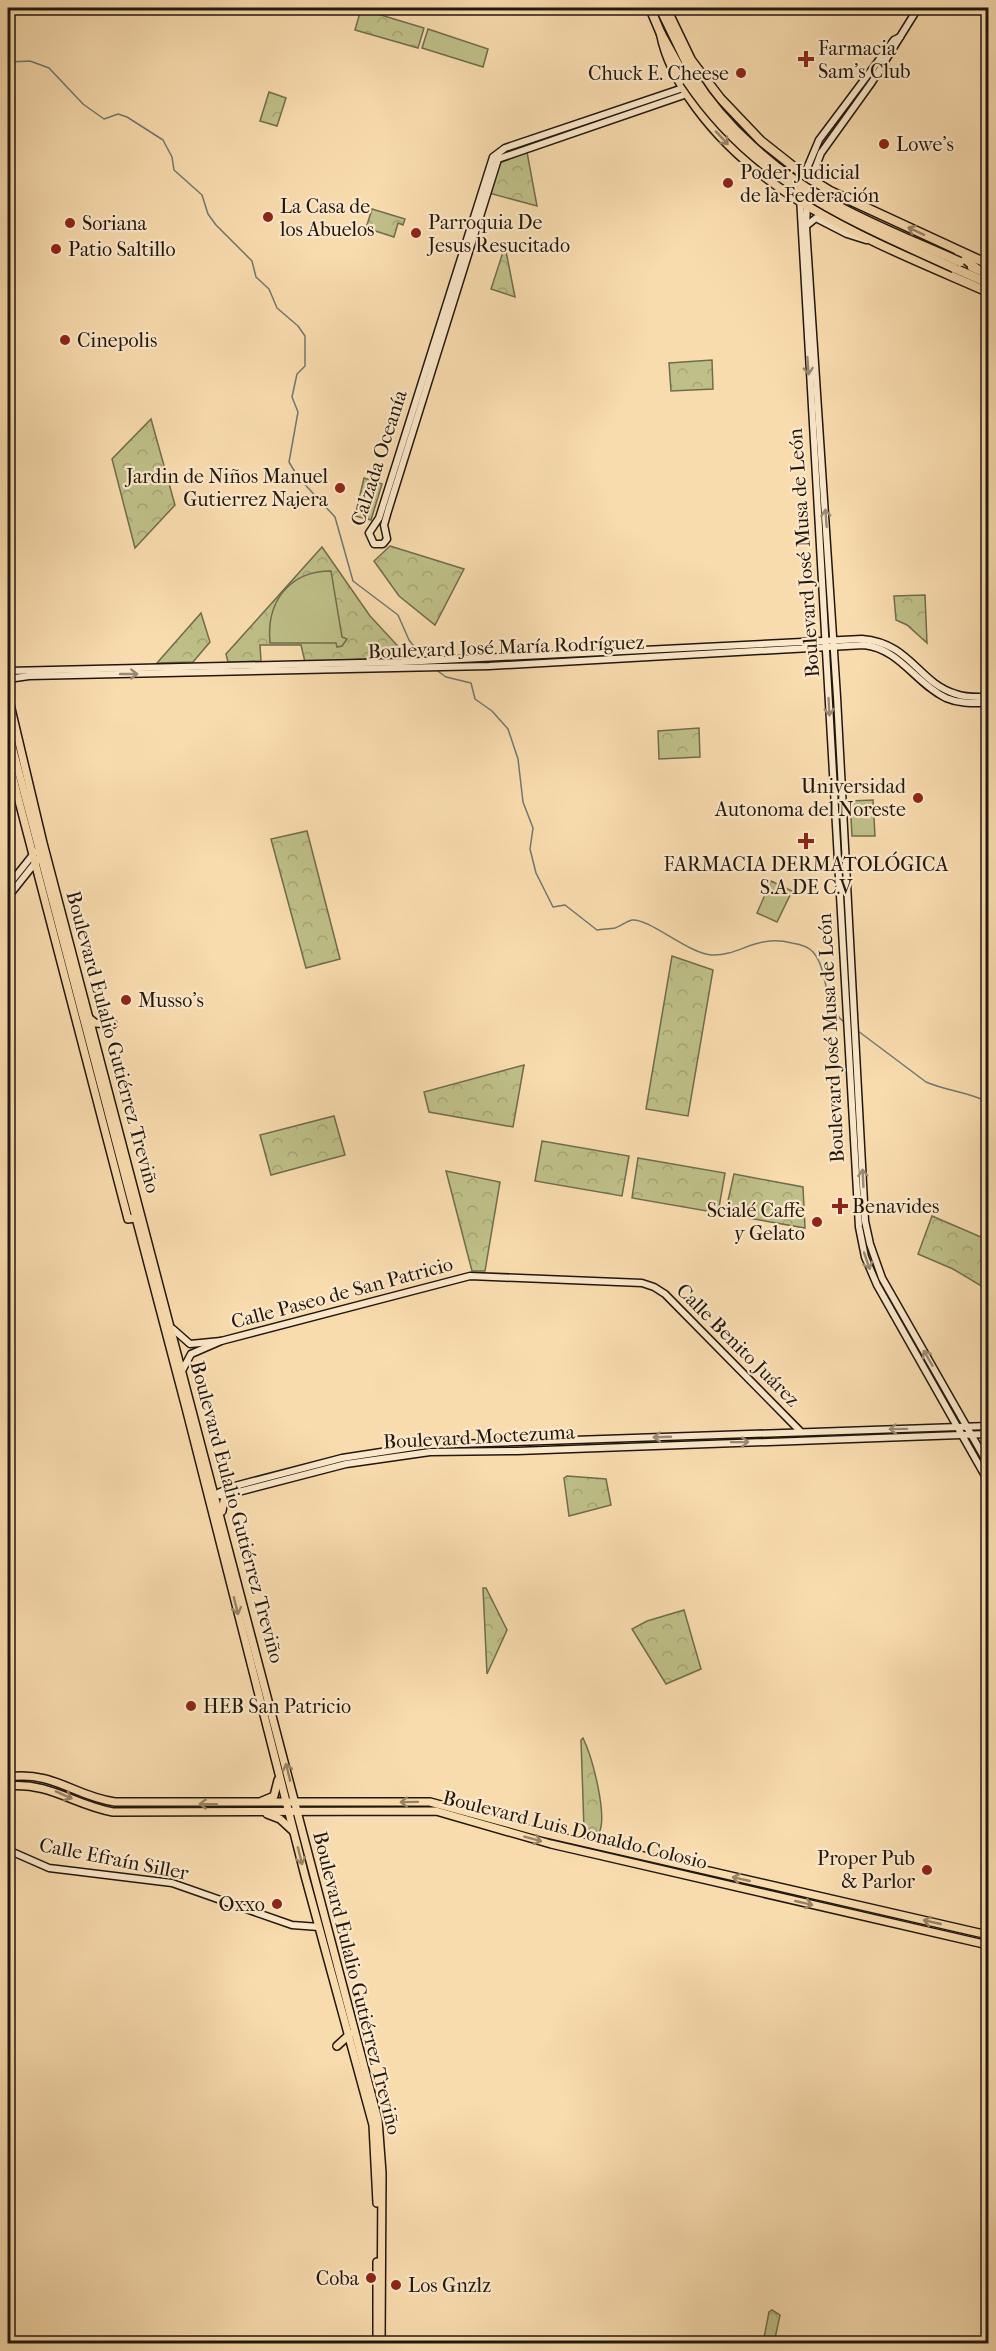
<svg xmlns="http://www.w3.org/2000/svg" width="996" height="2351" font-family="'IM FELL French Canon',serif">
<defs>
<pattern id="park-crowns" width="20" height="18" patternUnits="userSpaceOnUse" patternTransform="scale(1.5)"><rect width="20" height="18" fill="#bfc089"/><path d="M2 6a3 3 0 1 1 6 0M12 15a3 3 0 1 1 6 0" fill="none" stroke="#a4a475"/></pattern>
</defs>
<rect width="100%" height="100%" fill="#f9dcae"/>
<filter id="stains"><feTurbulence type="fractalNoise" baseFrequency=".00333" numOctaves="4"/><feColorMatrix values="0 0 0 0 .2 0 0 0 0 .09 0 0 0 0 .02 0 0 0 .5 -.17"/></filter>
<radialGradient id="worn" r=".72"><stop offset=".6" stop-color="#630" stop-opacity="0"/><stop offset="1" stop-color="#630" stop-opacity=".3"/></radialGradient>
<g fill="url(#park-crowns)" stroke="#706c4c" stroke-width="1.5">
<path d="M361 9 424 28 418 48 355 30Z"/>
<path d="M269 92 286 98 277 126 260 121Z"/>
<path d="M527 152 537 206 489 193 497 164Z"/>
<path d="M372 209 405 219 403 225 398 223 394 237 366 228Z"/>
<path d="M505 246 515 297 491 289Z"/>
<path d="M712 360 713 389 671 391 669 363Z"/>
<path d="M151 419 175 505 135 548 112 459Z"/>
<path d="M364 478 382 484 371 520 355 516Z"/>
<path d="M390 546 464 569 435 625 399 596 374 561Z"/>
<path d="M322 547 370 616 408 657 305 662 301 645H260L261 661 228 662 226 654Z"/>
<path d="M925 595 927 643 907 625 896 620 894 596Z"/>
<path d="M201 613 210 642 193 662 157 663Z"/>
<path d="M699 728 700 757 659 759 658 731Z"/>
<path d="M307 831 340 959 306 968 271 839Z"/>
<path d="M672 956 713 970 688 1116 646 1109Z"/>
<path d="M524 1065 513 1127 429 1112 424 1092Z"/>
<path d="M334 1116 345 1155 271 1175 260 1135Z"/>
<path d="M542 1141 629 1156 622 1196 535 1181Z"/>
<path d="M638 1158 725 1173 718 1213 632 1198Z"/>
<path d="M446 1171 500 1182 485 1271H472Z"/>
<path d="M734 1174 803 1187 805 1228 725 1214Z"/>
<path d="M932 1216 988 1240V1290L953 1269 918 1254Z"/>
<path d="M567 1476 606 1479 611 1505 569 1516 564 1478Z"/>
<path d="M483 1588H486L507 1630 487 1674Z"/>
<path d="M684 1610 701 1669 666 1684 632 1629 647 1621Z"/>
<path d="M583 1738C592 1756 608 1816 599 1833L584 1829 581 1740Z"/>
<path d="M772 2310 780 2315 774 2343H763L769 2312Z"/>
</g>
<g fill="#bfc089" stroke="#706c4c" stroke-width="1.5">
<path d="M428 29 488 49 483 67 422 48Z"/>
<path d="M331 571 342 637 347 639 342 646 337 647 336 643H270C266 602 289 571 331 571Z"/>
<path d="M873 800 875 836H852L850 801Z"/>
<path d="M771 881 792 891 777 922 757 913Z"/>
</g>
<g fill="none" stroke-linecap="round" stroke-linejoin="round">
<g stroke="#6e7872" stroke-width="1.5">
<path d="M8 62 30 61 49 68 83 104 104 119 118 114 127 117 163 140 172 157 174 170 202 195 208 214 216 225 252 261 256 277 269 289 277 308 298 326 305 336V366L297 374 292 397 298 412 289 462 298 477 335 517 353 581 398 615 409 640 423 658"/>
<path d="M435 669 446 677 471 683 475 699 492 711 508 729 518 759 523 802 533 828 530 849 536 873 553 907 565 905 597 930C603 929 610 929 615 928 621 926 627 921 632 920 649 918 689 954 712 955 741 956 755 934 792 943 798 944 809 947 813 952 830 972 821 1004 844 1022"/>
<path d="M858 1031 926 1082C947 1091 968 1092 988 1102"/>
</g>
<defs>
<g id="secondary">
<path d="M683 88 505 148 493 157 379 518 369 533 374 544H383L387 539 384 525 388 511 498 159 687 94"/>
<path d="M803 178 819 140 894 40 900 37"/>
<path d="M810 182 821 153 872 82 918 8"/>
<path d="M800 197 859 1227 865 1257 877 1285 988 1481"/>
<path d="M807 204 806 227 837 697 865 1221 870 1244 882 1278 988 1464"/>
<path d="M806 226 816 218 847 234 866 240"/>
<path d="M8 671 402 662 862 639C911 643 918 683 956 694 966 698 978 697 988 697"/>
<path d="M8 679 29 676 489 666 864 645C900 649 915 683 946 698 960 704 974 703 988 703"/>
<path d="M8 886 35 852"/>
<path d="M8 897 43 853"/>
<path d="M173 1329 190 1344 221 1341"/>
<path d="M183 1369 191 1354 221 1341 470 1276 642 1283 654 1287 665 1294 801 1432"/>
<path d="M216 1494 231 1487 342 1458 427 1445 988 1426"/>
<path d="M216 1494 223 1496 346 1464 430 1452 517 1451 988 1434"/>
<path d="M8 1850 49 1868 172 1883 292 1925 319 1927"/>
</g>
<g id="primary">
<path d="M8 696 43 843 378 2120 382 2173 381 2344"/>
<path d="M8 731 186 1408 305 1876 373 2125 377 2203"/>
<path d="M8 759 128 1219 135 1218"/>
<path d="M90 1019 95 1023 113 1024"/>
<path d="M222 1511 224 1501 232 1494"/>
<path d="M8 1777C55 1771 73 1796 115 1802H430L543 1833 988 1935"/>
<path d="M8 1786C50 1782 74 1805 113 1812L436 1811 551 1844 988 1945"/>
<path d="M262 1801 274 1796 278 1780"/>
<path d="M267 1814 280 1819 293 1831"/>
<path d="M337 2046 350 2034"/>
<path d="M377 2335V2262"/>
</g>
<g id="highway">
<path d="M650 8 661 34 687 81"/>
<path d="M666 8 691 60 720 98 761 141 804 175 830 191 988 264"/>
<path d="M662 12 693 76"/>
<path d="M661 34C666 61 680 85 696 107 767 204 882 245 988 292"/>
<path d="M959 254 977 269"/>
<path d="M972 267 988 274"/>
<path d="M954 268 988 283"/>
</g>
</defs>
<use href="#secondary" stroke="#21170e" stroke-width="9"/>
<use href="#primary" stroke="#21170e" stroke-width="10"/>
<use href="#highway" stroke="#21170e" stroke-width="11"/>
<use href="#secondary" stroke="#fbe8ca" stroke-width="6"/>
<use href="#primary" stroke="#f9dcae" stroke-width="7"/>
<use href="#highway" stroke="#f9dcae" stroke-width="8"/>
<defs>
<g id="highway-bridge">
<path d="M693 76C724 126 776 172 827 200 869 224 916 242 960 262"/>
<path d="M687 81C754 182 849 220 954 268"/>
</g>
</defs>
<use href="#highway-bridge" stroke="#21170e" stroke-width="11" stroke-linecap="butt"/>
<use href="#highway-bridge" stroke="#f9dcae" stroke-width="8"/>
</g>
<defs><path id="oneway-shaft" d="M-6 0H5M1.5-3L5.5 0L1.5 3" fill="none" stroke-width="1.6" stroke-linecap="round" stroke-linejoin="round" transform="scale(1.5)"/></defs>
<g stroke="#988366">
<use href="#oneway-shaft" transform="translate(722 138) rotate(47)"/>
<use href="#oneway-shaft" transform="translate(916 231) rotate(-155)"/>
<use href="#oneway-shaft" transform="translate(236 1606) rotate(76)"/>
<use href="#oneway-shaft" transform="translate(288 1772) rotate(-104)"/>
<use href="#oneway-shaft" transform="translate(64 1795) rotate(24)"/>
<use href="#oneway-shaft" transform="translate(409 1802) rotate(179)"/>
<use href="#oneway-shaft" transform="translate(208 1804) rotate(-179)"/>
<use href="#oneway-shaft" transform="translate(533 1839) rotate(15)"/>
<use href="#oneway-shaft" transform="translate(300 1856) rotate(76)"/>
<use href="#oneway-shaft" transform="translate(741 1879) rotate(-167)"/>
<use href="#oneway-shaft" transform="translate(804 1903) rotate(13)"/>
<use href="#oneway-shaft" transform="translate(932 1922) rotate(-167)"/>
</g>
<g stroke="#998a75">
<use href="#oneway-shaft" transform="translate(808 366) rotate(86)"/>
<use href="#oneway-shaft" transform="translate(826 518) rotate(-94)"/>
<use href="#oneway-shaft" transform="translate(129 674)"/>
<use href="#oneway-shaft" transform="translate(829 707) rotate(87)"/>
<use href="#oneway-shaft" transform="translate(863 1178) rotate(-93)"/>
<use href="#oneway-shaft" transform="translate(867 1261) rotate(71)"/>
<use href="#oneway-shaft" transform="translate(928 1358) rotate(-120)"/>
<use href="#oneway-shaft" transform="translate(898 1429) rotate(179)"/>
<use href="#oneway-shaft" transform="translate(662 1437) rotate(178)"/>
<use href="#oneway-shaft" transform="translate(740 1442) rotate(-1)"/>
</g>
<g fill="#8f2418" stroke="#fbe8ca" stroke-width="2">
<path d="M803 50h6v6h6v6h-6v6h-6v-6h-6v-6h6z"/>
<circle cx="741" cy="73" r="6"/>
<circle cx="884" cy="144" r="6"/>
<circle cx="728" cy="183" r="6"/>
<circle cx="268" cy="217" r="6"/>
<circle cx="70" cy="223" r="6"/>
<circle cx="416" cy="233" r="6"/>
<circle cx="56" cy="249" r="6"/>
<circle cx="65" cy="340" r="6"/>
<circle cx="340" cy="488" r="6"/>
<circle cx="918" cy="798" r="6"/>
<path d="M803 832h6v6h6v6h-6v6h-6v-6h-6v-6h6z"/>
<circle cx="126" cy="1000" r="6"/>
<path d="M837 1197h6v6h6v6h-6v6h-6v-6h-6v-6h6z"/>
<circle cx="817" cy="1222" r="6"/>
<circle cx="191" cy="1706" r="6"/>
<circle cx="927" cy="1870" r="6"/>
<circle cx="277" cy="1904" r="6"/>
<circle cx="371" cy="2278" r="6"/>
<circle cx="396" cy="2285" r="6"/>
</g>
<g text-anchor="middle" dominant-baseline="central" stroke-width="4.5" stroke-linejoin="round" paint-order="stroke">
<g font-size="20" fill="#21170e" stroke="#fbe8ca" text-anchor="start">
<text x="818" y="48">Farmacia<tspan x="818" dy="23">Sam's Club</tspan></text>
<text x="729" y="73" text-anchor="end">Chuck E. Cheese</text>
<text x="896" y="144">Lowe's</text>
<text x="740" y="172">Poder Judicial<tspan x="740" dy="23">de la Federación</tspan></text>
<text x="280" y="206">La Casa de<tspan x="280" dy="23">los Abuelos</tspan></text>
<text x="428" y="222">Parroquia De<tspan x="428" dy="23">Jesus Resucitado</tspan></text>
<text x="82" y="223">Soriana</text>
<text x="68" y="249">Patio Saltillo</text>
<text x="77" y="340">Cinepolis</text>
<text x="328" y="476" text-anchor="end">Jardin de Niños Manuel<tspan x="328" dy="23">Gutierrez Najera</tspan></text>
<text x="906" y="786" text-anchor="end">Universidad<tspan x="906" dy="23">Autonoma del Noreste</tspan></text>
<text x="806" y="864" text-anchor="middle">FARMACIA DERMATOLÓGICA<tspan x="806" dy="23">S.A DE C.V</tspan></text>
<text x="138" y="1000">Musso's</text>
<text x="852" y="1206">Benavides</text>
<text x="805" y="1210" text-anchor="end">Scialé Caffe<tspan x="805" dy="23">y Gelato</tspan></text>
<text x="203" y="1706">HEB San Patricio</text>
<text x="915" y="1858" text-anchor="end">Proper Pub<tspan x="915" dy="23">&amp; Parlor</tspan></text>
<text x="265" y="1904" text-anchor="end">Oxxo</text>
<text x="359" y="2278" text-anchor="end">Coba</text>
<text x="408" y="2285">Los Gnzlz</text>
</g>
<g font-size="20" fill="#21170e" stroke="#fbe8ca">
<text transform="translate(379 458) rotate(-72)">Calzada Oceanía</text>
<text transform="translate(804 553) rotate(-94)">Boulevard José Musa de León</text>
<text transform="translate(506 647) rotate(-2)">Boulevard José María Rodríguez</text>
<text transform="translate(831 1038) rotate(-93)">Boulevard José Musa de León</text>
<text transform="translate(113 1042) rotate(75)">Boulevard Eulalio Gutiérrez Treviño</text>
<text transform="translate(342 1293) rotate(-15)">Calle Paseo de San Patricio</text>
<text transform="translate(738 1345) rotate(45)">Calle Benito Juárez</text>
<text transform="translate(479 1437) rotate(-3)">Boulevard Moctezuma</text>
<text transform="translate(237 1512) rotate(75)">Boulevard Eulalio Gutiérrez Treviño</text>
<text transform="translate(575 1830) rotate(14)">Boulevard Luis Donaldo Colosio</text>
<text transform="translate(114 1859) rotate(11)">Calle Efraín Siller</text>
<text transform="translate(357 1983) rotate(76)">Boulevard Eulalio Gutiérrez Treviño</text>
</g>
</g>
<rect width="996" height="2351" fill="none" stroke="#f9dcae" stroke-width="30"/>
<rect x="9" y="9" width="978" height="2333" fill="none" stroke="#21170e" stroke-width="3"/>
<rect x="15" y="15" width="966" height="2321" fill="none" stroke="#21170e" stroke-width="1.5"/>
<rect width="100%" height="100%" filter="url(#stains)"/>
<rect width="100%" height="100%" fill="url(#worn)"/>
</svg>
